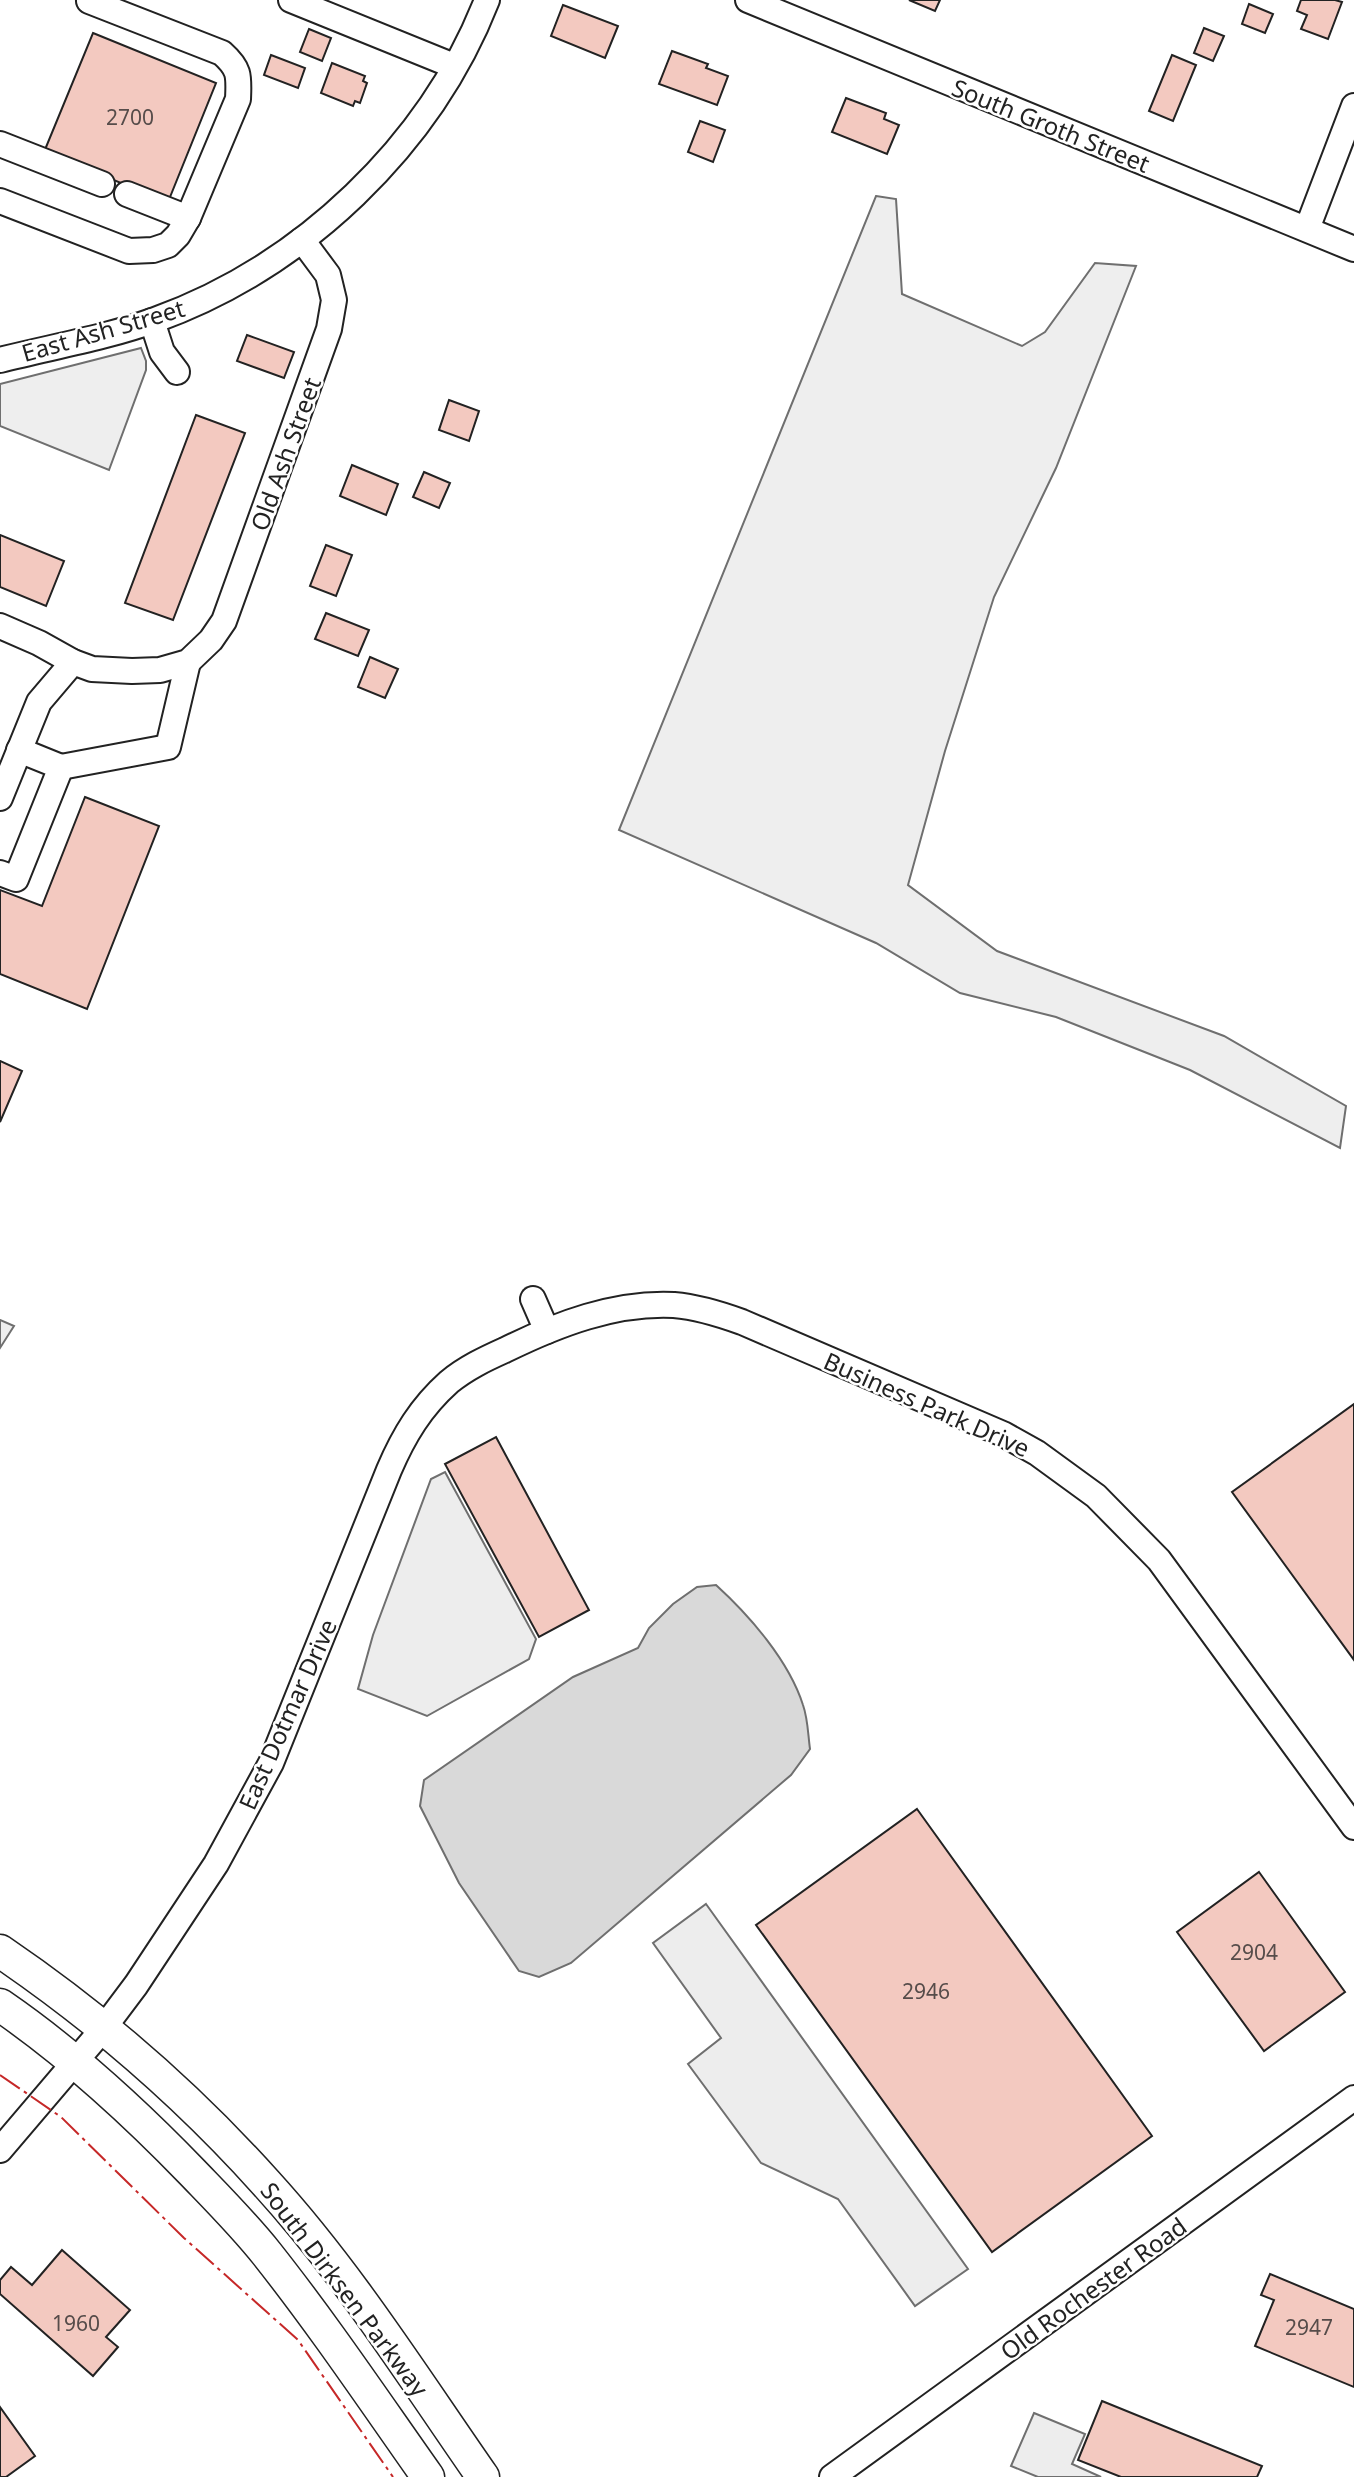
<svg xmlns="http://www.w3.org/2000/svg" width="1354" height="2477" font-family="'Noto Sans',sans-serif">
<rect width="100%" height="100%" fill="#fff"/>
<g fill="#eee" stroke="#6f6f6f" stroke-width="2">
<path d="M876 196 896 199 902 294 1022 346 1045 332 1095 263 1136 266 1056 468 994 597 945 751 908 885 997 951 1224 1036 1346 1106 1340 1148 1190 1070 1056 1017 960 993 876 943 619 830Z"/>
<path d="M141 348 146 361V370L109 470 0 426V384Z"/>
<path d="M0 1320 14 1326 0 1348Z"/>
</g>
<g fill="#ededed" stroke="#6f6f6f" stroke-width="2">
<path d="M445 1472 536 1639 529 1659 427 1716 358 1689 373 1635 431 1479Z"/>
<path d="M706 1904 968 2269 915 2306 838 2199 761 2163 688 2064 721 2038 653 1943Z"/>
<path d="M1034 2413 1085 2434 1072 2464 1101 2477H1038L1011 2466Z"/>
</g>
<path fill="#d9d9d9" stroke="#6f6f6f" stroke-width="2" d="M716 1585C750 1616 789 1661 803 1705 808 1719 808 1735 810 1749L791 1775 571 1963 539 1977 519 1971 459 1883 420 1806 424 1780 573 1677 638 1648 649 1628 673 1604 697 1587Z"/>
<g fill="#f3c9c0" stroke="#222" stroke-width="2">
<path d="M909 0H940L935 11Z"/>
<path d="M1301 0H1335L1342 2 1328 39 1301 29 1307 15 1297 11Z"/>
<path d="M1249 4 1273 14 1265 33 1242 24Z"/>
<path d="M563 5 618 26 605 58 551 36Z"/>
<path d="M1204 28 1224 36 1213 61 1194 53Z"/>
<path d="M309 29 331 38 322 61 300 52Z"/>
<path d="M93 33 216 83 168 202 44 152Z"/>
<path d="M672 51 708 64 706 68 728 76 717 105 659 84Z"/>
<path d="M271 55 305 68 298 88 264 75Z"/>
<path d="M1172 55 1196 65 1173 121 1149 111Z"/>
<path d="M332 63 365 76 363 81 367 83 360 103 355 101 353 106 321 93Z"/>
<path d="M846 98 886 113 884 119 899 125 887 154 832 132Z"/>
<path d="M700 121 725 130 713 162 688 152Z"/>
<path d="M247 335 294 352 284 378 237 361Z"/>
<path d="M449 400 479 411 469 441 439 430Z"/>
<path d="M196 415 245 433 173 620 125 603Z"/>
<path d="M352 465 398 484 386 515 340 496Z"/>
<path d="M424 472 450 483 439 508 413 497Z"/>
<path d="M0 535 64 561 46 606 0 587Z"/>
<path d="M326 545 352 555 336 596 310 586Z"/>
<path d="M326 613 369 630 358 656 315 639Z"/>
<path d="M370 657 398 669 385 698 358 687Z"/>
<path d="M85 797 159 826 87 1009 0 974V890L42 906Z"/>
<path d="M0 1061 22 1071 0 1122Z"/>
<path d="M1354 1404V1660L1232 1492Z"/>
<path d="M496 1437 589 1610 539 1637 445 1464Z"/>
<path d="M917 1809 1152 2136 992 2252 756 1925Z"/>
<path d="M1259 1872 1345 1992 1264 2051 1177 1932Z"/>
<path d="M62 2250 130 2310 106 2337 118 2347 93 2376 0 2294V2280L11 2267 32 2285Z"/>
<path d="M1270 2274 1354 2309V2387L1255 2346 1274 2300 1261 2295Z"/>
<path d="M1102 2401 1262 2466 1257 2477H1121L1078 2460Z"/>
<path d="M0 2407 35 2456 6 2477H0Z"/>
</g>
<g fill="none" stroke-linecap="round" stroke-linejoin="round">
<defs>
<g id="minor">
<path d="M291 0 454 66"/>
<path d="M748 0 1354 249"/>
<path d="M0 144 102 184"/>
<path d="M127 194 188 218"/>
<path d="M0 201 129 251 153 250 168 245 178 235 188 218 238 99C239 76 240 69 222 53L89 1"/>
<path d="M1307 229 1354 106"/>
<path d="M152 321 162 352 177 372"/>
<path d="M0 360C51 347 105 338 155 320 302 267 430 146 487 0"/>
<path d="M0 626 39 643 73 662 92 669 132 671 160 670 188 662 211 640 224 621 329 329 334 300 328 275 302 240"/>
<path d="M61 767 168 747 188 662"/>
<path d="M0 798 39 702 73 662"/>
<path d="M0 873 16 879 61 767 19 750"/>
<path d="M533 1299 547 1331"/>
<path d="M0 2150 103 2029 136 1985 216 1864 271 1763 389 1470C404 1435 421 1407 449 1382 466 1368 485 1359 505 1350 558 1324 615 1302 674 1305 698 1307 720 1314 742 1322L1003 1434 1037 1453 1096 1496 1159 1560 1354 1827"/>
<path d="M832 2477 1354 2098"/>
</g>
<g id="major">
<path d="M0 1951C97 2017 188 2096 266 2183 348 2273 414 2378 483 2477"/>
<path d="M0 2005C70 2053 133 2111 192 2172 217 2198 244 2225 267 2254 324 2326 375 2402 428 2477"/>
</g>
</defs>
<use href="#minor" stroke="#222" stroke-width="28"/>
<use href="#major" stroke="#222" stroke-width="35"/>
<use href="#minor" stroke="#fff" stroke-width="24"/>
<use href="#major" stroke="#fff" stroke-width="32"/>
<path stroke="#c62828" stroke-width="2" stroke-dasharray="24 5 3.5 5" stroke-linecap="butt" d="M0 2075 61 2117 184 2238 298 2340 393 2477"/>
</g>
<g text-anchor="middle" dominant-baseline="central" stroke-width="5" stroke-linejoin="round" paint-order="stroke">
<g font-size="21" fill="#564c4a">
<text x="130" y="117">2700</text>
<text x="1254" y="1952">2904</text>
<text x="926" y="1991">2946</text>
<text x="76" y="2323">1960</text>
<text x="1309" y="2327">2947</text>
</g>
<g font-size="24" fill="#222" stroke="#fff">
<text transform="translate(1051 125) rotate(22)">South Groth Street</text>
<text transform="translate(103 330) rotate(-16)">East Ash Street</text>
<text transform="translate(285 454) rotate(-70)">Old Ash Street</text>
<text transform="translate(927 1404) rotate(24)">Business Park Drive</text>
<text transform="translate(287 1714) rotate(-66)">East Dotmar Drive</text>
<text transform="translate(1093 2288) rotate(-36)">Old Rochester Road</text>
<text transform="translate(345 2289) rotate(53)">South Dirksen Parkway</text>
</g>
</g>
</svg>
